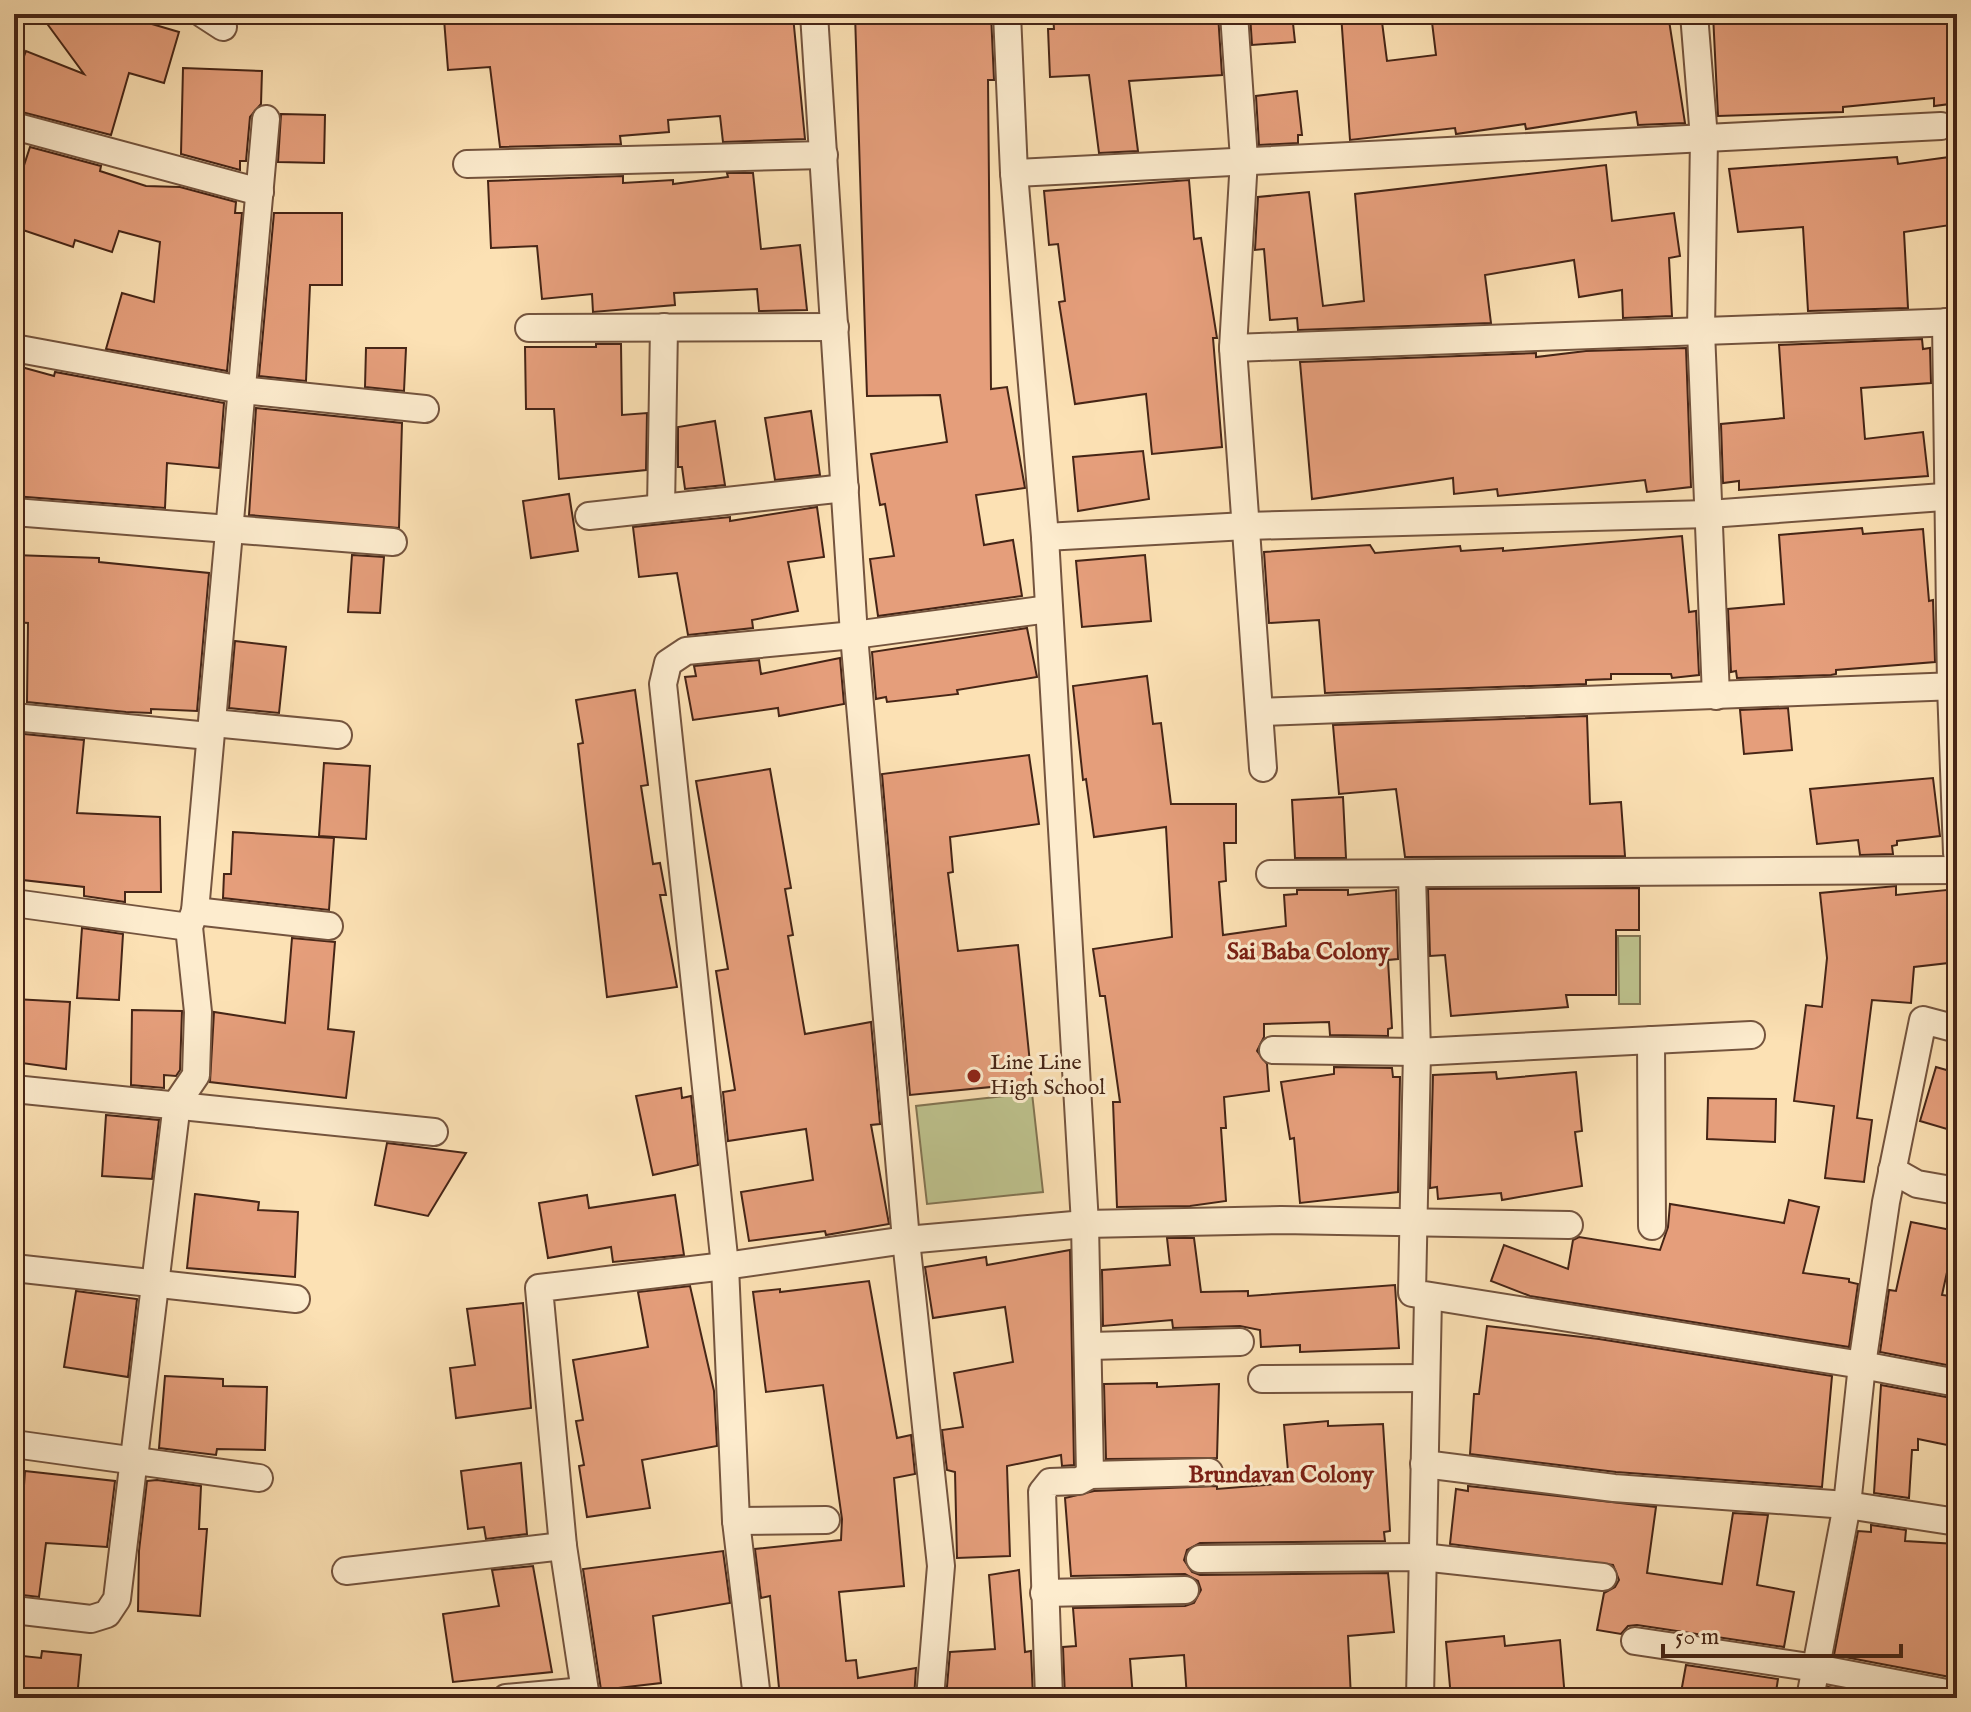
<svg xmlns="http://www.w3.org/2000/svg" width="1971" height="1712" font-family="'IM FELL English',serif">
<rect width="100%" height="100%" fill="#fce1b4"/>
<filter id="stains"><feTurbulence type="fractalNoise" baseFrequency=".0025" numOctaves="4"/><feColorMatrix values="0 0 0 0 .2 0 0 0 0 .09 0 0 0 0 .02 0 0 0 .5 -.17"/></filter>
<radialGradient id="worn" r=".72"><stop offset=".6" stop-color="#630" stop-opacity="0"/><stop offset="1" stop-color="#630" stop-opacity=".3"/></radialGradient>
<g fill="#bec38e" stroke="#827452" stroke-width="2">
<path d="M1618 936H1640V1004H1619Z"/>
<path d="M1032 1093 1043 1192 927 1204 916 1106Z"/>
</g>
<g fill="#e59e7b" stroke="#462516" stroke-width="2">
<path d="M40 14H118L179 32 164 83 129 73 111 135 14 110V83L26 51 84 74Z"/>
<path d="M639 14H667V18L793 16 805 139 723 142 720 116 668 120 669 132 620 136 621 144 500 147 490 67 448 70 444 19 486 16 487 24 542 17Z"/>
<path d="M855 14H991L994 80H988L991 389 1007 387 1025 488 976 495 984 545 1013 540 1022 596 878 616 870 559 894 556 885 504 880 505 871 454 947 442 940 395 867 396Z"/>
<path d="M1053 14H1218L1222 75 1129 81 1138 151 1099 153 1089 75 1050 77 1048 29H1054Z"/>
<path d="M1250 14H1292L1295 42 1252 45Z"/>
<path d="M1341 14H1381L1387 61 1436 55 1431 14H1668L1685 123 1638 125 1636 112 1526 129 1525 124 1456 134 1455 128 1350 140Z"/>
<path d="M1713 14H1957V103L1934 106V98L1843 107V112L1718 116Z"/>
<path d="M183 68 262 71 261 104 250 117 246 161H240V170L181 154Z"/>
<path d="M1297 91 1302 135H1298V143L1259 145 1256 96Z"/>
<path d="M281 114 325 115 324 163 278 162Z"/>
<path d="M30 147 101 166 100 171 146 186 180 187 236 202 235 213H242L227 371 106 349 122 293 154 302 160 242 119 231 112 252 75 240 73 247 14 227V196Z"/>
<path d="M1957 156V224L1904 232 1908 308 1808 311 1803 227 1738 232 1729 169 1897 157 1898 164Z"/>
<path d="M1606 165 1612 221 1674 213 1680 256 1669 258 1672 316 1623 318 1622 290 1579 297 1574 260 1485 275 1491 323 1298 330 1297 318 1270 320 1264 249 1255 250 1258 197 1309 192 1323 306 1364 301 1355 194Z"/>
<path d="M727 173H753L761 249 800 245 807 310 759 311 757 289 674 293 675 305 593 312 592 294 542 299 537 246 491 248 488 181 623 176V183L673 180V184L728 177Z"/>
<path d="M1189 180 1194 239 1201 238 1217 338H1213L1222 447 1152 454 1146 394 1075 404 1059 302 1065 301 1058 244 1049 245 1044 191Z"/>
<path d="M274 213H342V285H310L306 381 259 376Z"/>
<path d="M1922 339 1923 349 1930 348 1931 383 1861 388 1865 439 1923 432 1928 476 1739 490V481L1723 483 1721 424 1784 418 1779 345Z"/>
<path d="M596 344H621L622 415 647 413 646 470 559 479 554 409H526L525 347H596Z"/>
<path d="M366 348H406L404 391 365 387Z"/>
<path d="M1686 348 1691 487 1647 492 1645 480 1498 496 1497 489 1454 494 1453 478 1312 499 1300 362 1536 353V357L1586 351Z"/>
<path d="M14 365 54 376 55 372 224 403 219 468 167 463 165 508 14 496Z"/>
<path d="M256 408 402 423 399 528 249 515Z"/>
<path d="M811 411 820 475 775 480 765 418Z"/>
<path d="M715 421 725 485 685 489 682 467H678V427Z"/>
<path d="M1143 451 1149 499 1078 511 1073 457Z"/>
<path d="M569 494 578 551 531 558 523 501Z"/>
<path d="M817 507 824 557 788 562 798 611 752 620 753 628 688 635 677 573 639 577 633 527 730 517V521Z"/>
<path d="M1862 528 1863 534 1923 529 1929 601 1933 600 1935 662 1836 670V674L1831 675 1737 678 1736 671 1731 672 1728 609 1784 604 1779 535Z"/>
<path d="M1682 536 1689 612 1696 611 1699 675 1672 678 1671 674H1611V679L1586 680V684L1325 693 1319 620 1269 623 1264 552 1370 545 1375 553 1460 546 1461 551 1503 548V551Z"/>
<path d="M14 555 99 558V562L209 573 197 711 151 709V713L126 712 27 702 28 623 14 622Z"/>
<path d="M352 555 384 557 380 613 348 612Z"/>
<path d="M1145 555 1151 621 1082 627 1076 561Z"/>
<path d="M1027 628 1037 677 957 690 958 694 887 702 886 697 876 699 872 652Z"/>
<path d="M235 641 286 647 279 713 229 708Z"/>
<path d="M840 658 844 704 779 716 778 708 693 720 685 677 696 676 694 666 759 660 761 674Z"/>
<path d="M1147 676 1153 724 1161 723 1171 804H1236V843H1224L1226 881 1219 882 1223 935 1286 926 1284 895 1297 894V890H1348V895L1396 890 1398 959 1388 960 1392 1028 1388 1029V1036L1330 1035 1329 1022 1264 1024V1037L1257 1051 1267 1064 1269 1091 1224 1097 1226 1128H1221L1226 1201 1190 1206 1117 1207 1113 1102H1120L1105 996H1100L1093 949 1172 937 1166 827 1094 837 1086 779 1083 780 1073 686Z"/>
<path d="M635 690 648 785 641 786 653 864 660 863 666 895H660L677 987 607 997 578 744 583 743 576 700Z"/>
<path d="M1788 708 1792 750 1744 754 1740 710Z"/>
<path d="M1587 716 1590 804 1621 802 1625 856 1405 857 1396 789 1339 794 1333 725Z"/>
<path d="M14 733 84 740 77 813 160 817 161 892H125V902L84 896V887L14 879Z"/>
<path d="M1029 755 1039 824 950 837 953 872 948 873 958 951 1018 945 1032 1083 910 1095 882 774Z"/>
<path d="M324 763 370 766 366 839 319 836Z"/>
<path d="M770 769 791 888 785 889 793 935 788 936 805 1034 871 1022 880 1124 871 1125 889 1224 826 1235 825 1231 749 1241 741 1192 813 1180 806 1129 728 1141 723 1092 735 1090 716 971 728 969 696 781Z"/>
<path d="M1933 778 1940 836 1897 841V845L1892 846 1893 854 1860 855 1858 840 1817 844 1810 789Z"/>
<path d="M1343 797 1346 858H1295L1292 800Z"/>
<path d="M233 832 334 838 329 910 223 898 224 874H231Z"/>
<path d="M1896 886V895L1957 889V962L1914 967 1911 1003 1872 1000 1857 1118 1872 1120 1864 1182 1825 1178 1834 1106 1794 1101 1806 1005 1822 1007 1827 958 1820 893Z"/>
<path d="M1639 888V930H1616V995H1566L1568 1007 1451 1016 1445 955 1430 956 1428 889Z"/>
<path d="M82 928 123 934 119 1000 77 998Z"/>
<path d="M292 938 335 942 328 1029 354 1032 346 1098 210 1082 214 1012 285 1023Z"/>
<path d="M14 999 70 1002 66 1069 14 1062Z"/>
<path d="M132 1010 182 1011 180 1070 176 1076 164 1075V1088L131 1085Z"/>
<path d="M1334 1067 1392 1068 1393 1077H1400L1398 1192 1300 1203 1294 1138 1290 1139 1281 1082 1334 1074Z"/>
<path d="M1936 1067 1957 1073V1132L1920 1121Z"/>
<path d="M1496 1072 1497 1079 1576 1072 1582 1131 1575 1132 1582 1186 1502 1200 1501 1193 1438 1199 1437 1187 1430 1188 1433 1075Z"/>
<path d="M681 1088 682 1098 691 1096 698 1165 653 1175 636 1096Z"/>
<path d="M1708 1098 1776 1099 1775 1142 1707 1139Z"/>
<path d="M106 1115 159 1120 152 1179 102 1176Z"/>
<path d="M387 1143 466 1153 428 1216 375 1205Z"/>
<path d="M195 1194 259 1202 258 1210 298 1212 295 1277 187 1268Z"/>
<path d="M587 1195 589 1208 675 1195 684 1255 613 1262 611 1247 548 1258 539 1203Z"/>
<path d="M1789 1200 1819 1207 1803 1273 1849 1279V1282L1858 1284 1849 1347 1530 1296 1491 1281 1504 1245 1568 1269 1573 1240 1579 1237 1660 1250 1668 1227 1670 1204 1784 1223Z"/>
<path d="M1911 1222 1956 1231 1942 1295 1957 1297V1367L1880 1352 1889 1290 1896 1291Z"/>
<path d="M1167 1238H1194L1201 1292 1248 1291V1296L1395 1285 1399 1348 1300 1352V1345L1261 1347 1260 1330 1240 1326 1173 1328 1172 1320 1103 1326 1102 1270 1170 1265Z"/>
<path d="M1070 1250 1074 1465 1062 1466 1061 1455 1007 1466 1010 1556 957 1558 955 1472 947 1470 942 1430 963 1427 954 1373 1013 1362 1005 1307 933 1318 925 1267 986 1257 987 1265Z"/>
<path d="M869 1281 897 1438 911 1435 915 1474 894 1478 904 1586 839 1592 846 1661 856 1660 858 1678 916 1668 914 1698H780L770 1596 761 1598 755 1549 841 1540 842 1519 823 1385 766 1392 753 1292 780 1289V1292Z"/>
<path d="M690 1286 714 1391 717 1446 642 1460 650 1508 587 1517 579 1466 584 1465 576 1421 583 1420 573 1360 648 1347 638 1292Z"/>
<path d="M76 1291 137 1299 128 1377 64 1367Z"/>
<path d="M523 1303 531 1408 456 1418 450 1368 475 1365 467 1309Z"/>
<path d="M1487 1326 1599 1339 1832 1376 1822 1487 1616 1472 1470 1454 1474 1394H1479Z"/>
<path d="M165 1376 223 1379V1386L267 1387 265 1450 217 1449 216 1455 159 1448Z"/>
<path d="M1157 1383V1387L1219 1384 1217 1458 1106 1459 1104 1384Z"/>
<path d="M1881 1385 1957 1399V1447L1918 1439V1450H1912L1909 1498 1874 1493Z"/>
<path d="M1328 1421V1426L1383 1424 1390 1531 1384 1532 1385 1541 1200 1543 1187 1550 1184 1560 1192 1572 1200 1575 1388 1573 1394 1632 1348 1636 1351 1698H1303V1693H1237L1238 1698H1187L1184 1655 1130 1659 1133 1698H1065L1063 1647 1076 1646 1073 1608 1185 1606 1194 1603 1201 1590 1198 1581 1185 1574 1071 1576 1065 1498 1094 1491 1217 1486V1489L1289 1483 1284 1425Z"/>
<path d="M521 1463 527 1534 486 1539 484 1527 468 1529 461 1471Z"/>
<path d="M25 1471 115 1481 107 1547 46 1543 39 1597 14 1594V1541L20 1542Z"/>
<path d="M157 1480 201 1486 199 1529H207L200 1616 138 1611 139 1551 147 1481Z"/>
<path d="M1468 1486 1656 1507 1647 1573 1722 1584 1733 1513 1768 1515 1757 1585 1794 1592 1784 1647 1637 1625 1628 1626 1621 1634 1597 1630 1604 1593 1615 1587 1619 1580 1613 1565 1450 1544 1456 1489 1468 1491Z"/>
<path d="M1871 1525 1906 1530 1905 1541 1957 1544V1627L1950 1677 1834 1655 1858 1531 1871 1532Z"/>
<path d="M723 1551 730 1603 653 1616 661 1683 601 1690 583 1569Z"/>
<path d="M533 1566 552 1672 453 1682 443 1614 499 1606 492 1570Z"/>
<path d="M1019 1570 1025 1652 1031 1651 1033 1698H946L950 1652 995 1649 989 1575Z"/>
<path d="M1504 1636 1505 1646 1560 1640 1565 1698H1451L1446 1642Z"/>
<path d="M42 1651 81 1655 77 1698H14V1655L41 1658Z"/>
<path d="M1686 1665 1778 1679 1775 1698H1680Z"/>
<path d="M1828 1687 1888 1698H1826Z"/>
</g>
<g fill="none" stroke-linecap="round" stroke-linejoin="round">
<defs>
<g id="minor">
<path d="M203 14 223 27"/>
<path d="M814 14 854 635 906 1240 941 1566 930 1698"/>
<path d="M1007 14 1014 173 1045 537 1085 1224 1090 1475"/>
<path d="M1234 14 1244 159 1233 348 1263 768"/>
<path d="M1694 14 1704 138 1701 331 1716 696"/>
<path d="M14 126 260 192"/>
<path d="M467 164 824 155"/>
<path d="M1014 173 1941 126"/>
<path d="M1946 322 1951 686 1957 853"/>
<path d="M529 328 835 327"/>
<path d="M14 348 242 390 425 409"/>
<path d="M1233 348 1957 322"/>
<path d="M661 508 664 327"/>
<path d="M14 512 393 542"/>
<path d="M589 516 845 488"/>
<path d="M1045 537 1246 526 1709 514 1957 496"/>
<path d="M1260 712 1957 686"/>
<path d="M14 717 209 736"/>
<path d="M213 723 338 735"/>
<path d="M1270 874 1957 870"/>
<path d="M1412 875 1417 1052 1412 1293 1862 1365 1957 1383"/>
<path d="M14 903 189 927"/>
<path d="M195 911 329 926"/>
<path d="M1651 1040 1652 1226"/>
<path d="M1273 1050 1417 1052 1751 1035"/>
<path d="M14 1089 434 1132"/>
<path d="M1892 1170 1917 1184 1957 1191"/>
<path d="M14 1268 296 1299"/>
<path d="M1090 1346 1240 1342"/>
<path d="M1262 1379 1426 1378"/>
<path d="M14 1444 259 1478"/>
<path d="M1424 1464 1614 1488 1847 1505 1957 1522"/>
<path d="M736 1521 826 1520"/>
<path d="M1200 1559 1422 1557 1603 1577"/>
<path d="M346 1571 563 1546"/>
<path d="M1044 1593 1185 1590"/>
<path d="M14 1610 91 1619 107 1614 117 1599 177 1103 196 1075 198 1012 189 927 195 911 266 119"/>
<path d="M1635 1641 1816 1668 1957 1695"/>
<path d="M506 1698 585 1691"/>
<path d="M586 1698 563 1546 539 1288 725 1266 906 1240 1085 1224 1281 1220 1569 1225"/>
<path d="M757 1698 736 1521 725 1266 663 684 668 663 686 651 854 635 1049 609"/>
<path d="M1049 1698 1042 1492 1050 1482 1079 1481 1090 1475 1209 1472"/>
<path d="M1420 1698 1428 1297"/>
<path d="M1810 1698 1847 1505 1862 1365 1886 1202 1923 1020 1957 1029"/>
</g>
</defs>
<use href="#minor" stroke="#74543e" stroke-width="30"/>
<use href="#minor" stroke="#fdecce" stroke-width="26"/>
</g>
<circle fill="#8f2418" stroke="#fdecce" stroke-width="3" cx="974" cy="1076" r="8"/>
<g text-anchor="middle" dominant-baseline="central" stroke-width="6" stroke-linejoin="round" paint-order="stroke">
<g font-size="22" fill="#462516" stroke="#fdecce" text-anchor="start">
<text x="990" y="1063">Line Line<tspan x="990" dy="25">High School</tspan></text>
</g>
<g font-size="24" font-weight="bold" fill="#7a1f14" stroke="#fdecce">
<text x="1308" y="952">Sai Baba Colony</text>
<text x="1281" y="1475">Brundavan Colony</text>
</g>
</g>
<rect width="1971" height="1712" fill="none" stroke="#fce1b4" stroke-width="48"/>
<rect x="16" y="16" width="1939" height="1680" fill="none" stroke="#462516" stroke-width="4"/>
<rect x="24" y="24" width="1923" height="1664" fill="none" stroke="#462516" stroke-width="2"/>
<path d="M1663 1644v12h238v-12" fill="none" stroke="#462516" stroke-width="4"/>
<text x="1675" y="1644" font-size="24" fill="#462516" stroke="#fdecce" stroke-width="6" paint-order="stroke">50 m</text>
<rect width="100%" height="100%" filter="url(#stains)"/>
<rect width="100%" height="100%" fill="url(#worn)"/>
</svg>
